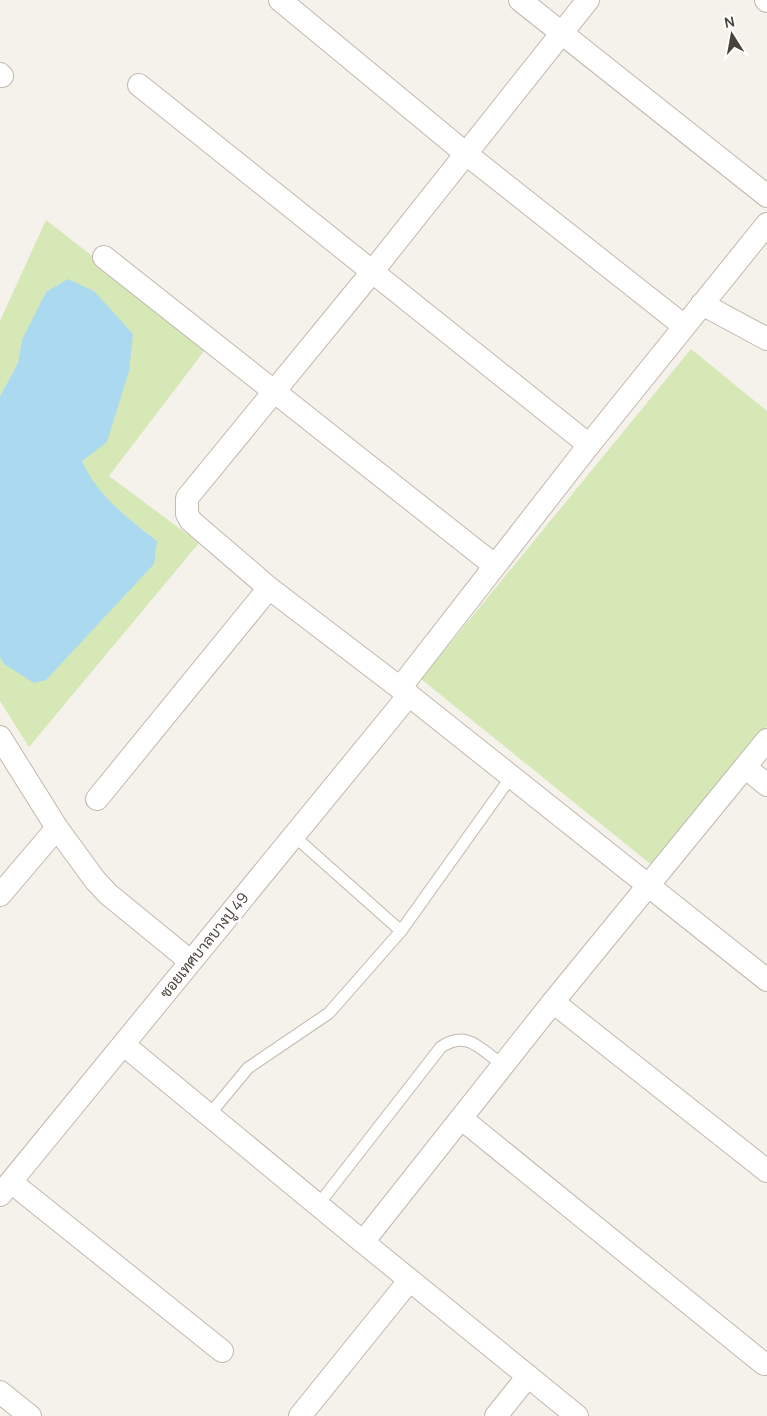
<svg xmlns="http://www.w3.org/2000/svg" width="767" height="1416" font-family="Manrope,Sarabun,sans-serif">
<rect width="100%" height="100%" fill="#f5f1eb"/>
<g fill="#d6e8b6">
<path d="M46 220 208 346 109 476 199 543 29 747 0 701V657L4 664 157 541 117 510 90 479 22 340 18 363 0 396V321Z"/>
<path d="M691 349 767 411V726L653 866 421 679Z"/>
</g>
<path fill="#abd9ef" d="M68 279 94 291 133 334 129 371 107 442 82 461C98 496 127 518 157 541L154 564 46 680 34 683 4 664 0 657V396L18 363 22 340 46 292Z"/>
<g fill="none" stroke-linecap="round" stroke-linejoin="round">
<defs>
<g id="service">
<path d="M294 836 401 931"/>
<path d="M209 1115 248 1068 329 1013 401 931 511 777"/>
<path d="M318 1205 441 1047C468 1029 481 1050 504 1066"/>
</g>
<g id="minor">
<path d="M280 0 465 153 684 326"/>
<path d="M520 0 767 196"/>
<path d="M588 0 372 272 187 498V514L191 521 269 588 400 688 767 980"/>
<path d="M766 0 767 1"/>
<path d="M0 74 2 76"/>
<path d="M139 85 589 445"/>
<path d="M104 257 494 565"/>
<path d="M702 304 767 339"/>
<path d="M400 688 589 445 767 224"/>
<path d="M0 737 57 828 95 880 108 894 190 961"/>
<path d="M745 767 767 785"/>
<path d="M97 799 269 588"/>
<path d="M0 895 57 828"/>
<path d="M553 1002 767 1171"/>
<path d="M124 1045 363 1242 553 1002 767 740"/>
<path d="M462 1119 764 1364"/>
<path d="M11 1182 222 1351"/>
<path d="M0 1195 409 695"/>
<path d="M363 1242 577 1416"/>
<path d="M0 1392 30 1416"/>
<path d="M300 1416 409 1281"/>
<path d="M496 1416 528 1376"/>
</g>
</defs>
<use href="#service" stroke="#c1b8ae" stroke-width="13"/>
<use href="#minor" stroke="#c1b8ae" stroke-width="24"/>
<use href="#service" stroke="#fff" stroke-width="11"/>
<use href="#minor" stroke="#fff" stroke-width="22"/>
</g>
<g text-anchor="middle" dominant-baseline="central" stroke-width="5" stroke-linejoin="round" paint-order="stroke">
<g font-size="15" fill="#494239" stroke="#fff">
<text transform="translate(204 945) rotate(-51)">ซอยเทศบาลบางปู 49</text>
</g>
</g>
<g transform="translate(732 35) rotate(349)" stroke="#ffffff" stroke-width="4" paint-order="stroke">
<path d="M0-4L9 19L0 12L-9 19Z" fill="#494239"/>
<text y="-8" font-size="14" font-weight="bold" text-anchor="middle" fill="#494239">N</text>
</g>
</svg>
